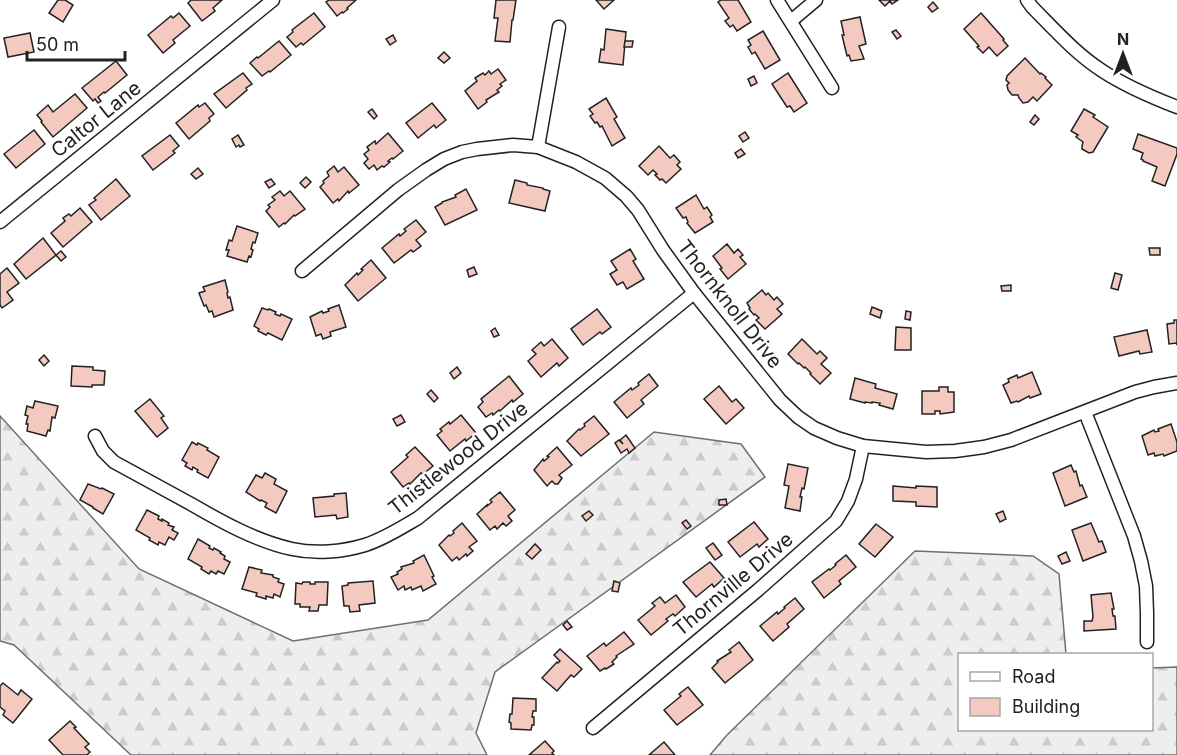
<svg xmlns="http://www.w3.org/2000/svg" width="1177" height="755" font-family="Inter,sans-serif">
<defs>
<pattern id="forest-firs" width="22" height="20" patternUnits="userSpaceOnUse" patternTransform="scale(1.5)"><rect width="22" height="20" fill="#eee"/><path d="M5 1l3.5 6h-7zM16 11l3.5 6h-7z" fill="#ccc"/></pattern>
</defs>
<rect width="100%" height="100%" fill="#fff"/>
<g fill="url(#forest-firs)" stroke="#6f6f6f" stroke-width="1.5">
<path d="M0 416 139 569 293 641 428 620 654 432 741 444 765 477 495 672 476 733 487 755H131L14 645 0 641Z"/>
<path d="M915 551 1033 556 1059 574 1066 654H960V730H1152V668L1177 667V755H710L727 735Z"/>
</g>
<g fill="#f3c9c0" stroke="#222" stroke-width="1.5">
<path d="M58 0H65L73 5 63 22 49 13Z"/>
<path d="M191 0H222L213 8 215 11 202 21 188 3Z"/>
<path d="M329 0H356L347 8 348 9 343 13 342 12 337 16 326 2Z"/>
<path d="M496 0H516L513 20H512L510 42 495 41 498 18H494Z"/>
<path d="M596 0H614L604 9Z"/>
<path d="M721 0H738L751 22 737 31 733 25 730 27 725 21 729 18 718 2Z"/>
<path d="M879 0H898L892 4 890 1 885 6Z"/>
<path d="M933 2 938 8 932 12 928 7Z"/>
<path d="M179 13 190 26 173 40 175 43 163 53 148 35 171 16 173 18Z"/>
<path d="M314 13 325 27 303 45 301 43 296 47 287 37 293 32 292 30Z"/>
<path d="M981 13 1004 39 1003 40 1008 46 997 56 989 47 983 53 977 47 979 46 964 29Z"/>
<path d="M860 17 866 44 859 46 864 59 851 61 849 55 847 56 842 35H844L841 21Z"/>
<path d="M606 29 626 32 623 65 599 62 601 49 604 50Z"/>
<path d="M896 30 901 36 897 39 892 32Z"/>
<path d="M763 31 780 60 765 69 755 52 752 54 748 47 751 45 748 40Z"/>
<path d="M30 33 34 52 8 57 4 38Z"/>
<path d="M393 35 396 41 390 45 386 39Z"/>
<path d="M279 41 291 55 270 72 269 71 262 76 250 63 257 57 258 58Z"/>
<path d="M625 41H633L632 47H624Z"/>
<path d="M444 52 450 58 444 63 438 58Z"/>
<path d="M1025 58 1040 74 1041 73 1046 77 1045 78 1052 85 1037 101 1033 97 1028 102 1023 103 1019 98 1018 95H1012L1008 90 1007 85 1009 83 1006 80 1007 76Z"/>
<path d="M116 61 127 75 105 93 104 92 98 97 101 101 98 103 95 99 93 101 82 88Z"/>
<path d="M498 69 506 80 500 84 502 86 497 90 499 92 486 100 487 102 478 109 465 91 477 81 475 78 483 73 485 75 489 71 491 74Z"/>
<path d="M243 73 252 84 246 88 247 90 226 108 214 94Z"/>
<path d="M788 73 807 103 794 112 790 106 787 107 772 84Z"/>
<path d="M754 76 757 83 751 86 748 79Z"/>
<path d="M75 94 87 108 53 137 41 122 42 121 37 115 48 105 53 112Z"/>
<path d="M606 98 617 117 614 119 625 138 612 146 602 126 600 127 597 122 595 123 590 116 593 114 589 109Z"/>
<path d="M205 103 214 114 209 118 210 121 189 139 176 123 198 105 199 107Z"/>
<path d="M432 103 446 120 436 128 434 125 418 138 406 123Z"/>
<path d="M372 109 377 116 374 119 368 112Z"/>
<path d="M1084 109 1095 115 1093 117 1108 127 1093 152 1089 153 1082 149V146L1083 142 1076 137 1078 135 1071 131Z"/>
<path d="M1035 115 1039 119 1034 125 1030 122Z"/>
<path d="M34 130 45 144 16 168 4 154Z"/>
<path d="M745 132 749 138 743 142 739 136Z"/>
<path d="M388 133 403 151 393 159 392 158 388 161 390 162 384 167 382 166 377 170 374 165 369 169 364 163 368 159 364 154 369 150 367 147 375 141 376 144Z"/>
<path d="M1138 134 1177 148V154L1165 186 1152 181 1157 167 1143 161V160L1141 159 1143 153 1133 149Z"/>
<path d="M170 135 179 146 173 151 175 153 153 170 142 156Z"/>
<path d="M238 135 244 145 240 147 239 145 236 147 232 139Z"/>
<path d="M659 146 670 158 674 155 680 162 677 165 681 169 666 183 662 179 660 180 655 175 657 174 653 170 648 175 639 166Z"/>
<path d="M741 149 745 154 738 158 735 153Z"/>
<path d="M334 166 338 172 344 167 359 185 349 193 348 191 339 201 338 199 333 203 320 187 324 183 323 181 329 176 327 172Z"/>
<path d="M198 168 203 174 196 179 191 174Z"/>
<path d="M306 177 311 182 305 188 300 183Z"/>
<path d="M116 179 130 196 101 220 89 205 96 200 94 198Z"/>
<path d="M271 179 275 184 269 188 265 182Z"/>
<path d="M515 180 527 183V185L543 188V189L550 191 545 211 509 203Z"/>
<path d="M466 189 477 210 445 225 435 207 442 203V202L456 197 455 195Z"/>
<path d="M280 191 284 196 290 191 305 209 295 216 294 215 285 224 284 223 279 227 266 211 270 207 268 205 275 200 272 197Z"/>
<path d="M696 195 704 209 707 207 712 215 710 217 713 222 695 233 687 223 688 222 686 217 683 218 676 208Z"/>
<path d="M80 208 92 222 63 247 51 233 65 221 63 218 69 214 71 216Z"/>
<path d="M416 220 426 232 416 240 421 246 413 252 411 250 394 263 382 248 399 234 400 236 406 231 404 229Z"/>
<path d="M237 226 258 233 255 243 253 242 251 249 253 250 251 257 249 256 247 262 227 256 229 250H226L229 240 232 241Z"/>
<path d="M43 238 56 255 26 279 14 264Z"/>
<path d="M727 244 734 253 738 249 743 255 740 257 746 264 728 279 720 269 722 268 713 256Z"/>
<path d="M1149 248H1160V255H1150Z"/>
<path d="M630 249 636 259 633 261 644 279 627 289 623 282 617 285 610 274 617 270 611 261Z"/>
<path d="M61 251 66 257 61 261 56 255Z"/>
<path d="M371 260 386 278 358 301 345 285 357 273 358 275 363 270 361 269Z"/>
<path d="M474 267 477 274 469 277 467 270Z"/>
<path d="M7 268 19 283 7 292 13 300 2 308 0 305V274Z"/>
<path d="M1115 273 1122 275 1118 290 1111 288Z"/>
<path d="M225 280 228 292 227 293 228 298 230 297 233 310 214 317 212 311 209 312 206 305 204 306 199 293 205 291 203 287Z"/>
<path d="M1011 285V291H1002L1001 286Z"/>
<path d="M762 290 766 295 768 293 774 300 777 297 783 304 777 309 782 314 765 329 756 320 759 318 755 314 754 315 749 309 750 308 747 303Z"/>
<path d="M339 305 346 327 330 332 331 336 323 339 321 334 316 336 310 317 322 311 323 313 329 311 328 309Z"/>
<path d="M872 307 882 311 880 318 870 314Z"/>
<path d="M262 308 268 310 269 309 276 312 275 314 280 316 281 314 292 319 282 340 268 333 266 335 258 331 259 329 254 326Z"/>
<path d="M597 309 611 327 602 334 600 332 583 345 571 329Z"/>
<path d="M906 311 911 312 910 320 905 319Z"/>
<path d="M1174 320H1177V345L1176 343 1169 344 1167 324 1174 323Z"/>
<path d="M896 327 911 328V350H895Z"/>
<path d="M495 328 499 335 494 337 491 331Z"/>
<path d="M1147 330 1152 352 1140 354 1139 351 1119 356 1114 337Z"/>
<path d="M552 339 568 358 559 366 557 363 541 377 528 361 536 354 532 350 541 342 544 346Z"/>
<path d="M802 339 817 354 820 351 827 358 821 364 831 373 820 384 810 374 811 373 805 367 804 368 799 363 798 364 788 354Z"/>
<path d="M44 355 49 361 44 366 39 360Z"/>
<path d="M72 366 93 367V370L105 371 104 385H92V387L71 386Z"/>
<path d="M457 367 461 373 454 379 450 373Z"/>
<path d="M1032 372 1041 394 1030 398 1029 396 1018 402 1017 401 1011 403 1003 385 1009 382 1008 379 1017 375 1018 378Z"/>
<path d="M649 374 658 386 641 400 644 404 627 418 614 402 631 388 632 390 639 385 638 383Z"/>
<path d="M509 376 523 394 513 402 512 400 500 411 499 410 493 415 492 413 486 417 478 407 483 402 481 399Z"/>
<path d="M855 378 876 384 875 388 897 394 893 409 879 405 880 403 872 402V403L865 402V403L850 399Z"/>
<path d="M719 386 732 402 736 399 744 408 726 424 704 399Z"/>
<path d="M939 387H948V392H954V412L940 414V411H935V414H922V391H939Z"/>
<path d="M431 390 438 398 434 402 427 394Z"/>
<path d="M150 399 164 416 161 418 168 428 157 437 135 411Z"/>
<path d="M35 401 58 406 55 418 52 417 50 431 48 430 46 436 27 431 28 424H26L28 416 25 415 27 406 33 408Z"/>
<path d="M401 415 405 422 397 426 393 419Z"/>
<path d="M461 415 476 433 466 441 465 439 450 451 437 435 442 431 440 429 449 422 450 424Z"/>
<path d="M594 416 609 434 581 456 567 441 579 429 580 430 585 426 584 424Z"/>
<path d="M1171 424 1177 442V451L1164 456 1163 454 1155 456 1154 453 1148 455 1142 436 1154 430 1155 432 1159 431 1158 429Z"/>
<path d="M626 435 635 448 629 453 627 449 621 453 615 443 619 440 623 444 620 440Z"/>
<path d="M192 442 197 445 198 443 208 448 207 450 219 457 208 478 197 472 198 470 193 467 192 470 185 466 187 463 182 460Z"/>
<path d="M415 447 433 466 423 474 421 473 410 484 409 483 403 487 391 472 408 457 406 455Z"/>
<path d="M557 447 572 465 559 475 562 478 558 484H555L552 481 547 486 534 470 543 459 544 461 549 457 547 456Z"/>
<path d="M788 464 808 468 804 489 802 488 800 497H802L800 511 785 508 789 486 784 485Z"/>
<path d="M1071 465 1074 472 1076 471 1080 486 1082 485 1087 497 1065 506 1053 473Z"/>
<path d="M265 473 276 479 274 484 287 491 276 513 265 507 267 503 261 500 260 501 246 492 256 475 262 478Z"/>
<path d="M88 484 101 489 102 488 114 494 103 514 93 508V507L80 500Z"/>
<path d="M893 486 916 488V486L937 487V507L916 506V502L893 501Z"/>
<path d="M500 492 515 510 508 516 512 521 506 526 503 523 497 529 495 526 490 530 477 514 487 505V506L492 502 490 500Z"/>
<path d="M346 493 348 517 337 519 336 515 315 517 313 498 334 496V494Z"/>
<path d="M726 499 727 505H719V500Z"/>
<path d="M147 510 159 516 158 519 162 521V519L169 523 168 525 174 527 172 530 178 533 174 540 169 537 165 545 159 542 158 545 149 540 150 538 136 530Z"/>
<path d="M589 511 593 515 586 521 582 516Z"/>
<path d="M1003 511 1006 519 1000 522 996 514Z"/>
<path d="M686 520 691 526 687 529 682 523Z"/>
<path d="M754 522 768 539 759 547 757 544 740 557 728 542Z"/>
<path d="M462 523 477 541 469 547 473 551 467 556 466 554 459 560 457 557 452 561 439 545 449 535 450 536 454 533 453 531Z"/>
<path d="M1091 523 1099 542 1102 541 1106 552 1083 561 1072 530Z"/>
<path d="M876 524 893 537 875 557 859 544Z"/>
<path d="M198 539 210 546 209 548 213 550 214 548 221 552 220 553 225 556 224 559 230 562 224 574 218 571 216 574 211 571 209 574 201 569 202 567 188 559Z"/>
<path d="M713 543 722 555 715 560 706 548Z"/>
<path d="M535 544 541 550 532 559 526 554Z"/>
<path d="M1066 552 1070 561 1062 564 1058 556Z"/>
<path d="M424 555 434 576 432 577 436 584 423 591 421 586 412 590 411 587 405 590 404 586 398 590 391 577 398 574 397 572 402 569 401 567 414 563 413 561Z"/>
<path d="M846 555 856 567 839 581 841 584 824 598 812 582 829 569 830 570 836 565 835 564Z"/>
<path d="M710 562 724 578 714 587 712 584 696 597 683 582Z"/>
<path d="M249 567 262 570 261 573 273 575V577L279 579 278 582 284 584 280 597 274 594 273 598 266 596V599L256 596 257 593 242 589Z"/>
<path d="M373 581 375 603 359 605 360 611 350 612 349 606H344L342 586 348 585V583Z"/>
<path d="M614 581 620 583 618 592 612 591Z"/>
<path d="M303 582H310V584H315V582H328L327 605H319L318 611H309L310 607H300V604H295L296 583 302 584Z"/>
<path d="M1111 593 1114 609H1112L1113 616H1115L1116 629 1084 631V621H1092L1093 617 1091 595Z"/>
<path d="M676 595 685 607 675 616 673 614 666 619 668 621 651 635 638 620 655 606 652 603 660 597 665 603Z"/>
<path d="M795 598 804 609 787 624 789 627 773 641 760 626 777 612 778 614 785 608 784 607Z"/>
<path d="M567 621 572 627 567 630 563 625Z"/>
<path d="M624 632 634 644 616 656 617 657 612 662 614 664 606 669 605 668 600 671 587 656 604 643 606 646Z"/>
<path d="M739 642 753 660 725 683 712 668 718 662 717 661 731 652 729 650Z"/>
<path d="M560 649 582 669 574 677 571 675 557 691 542 678 557 662 558 663 560 661 554 655Z"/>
<path d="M3 683 18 695 21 690 32 699 13 723 3 715 5 711 0 707V686Z"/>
<path d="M688 687 703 705 677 725 664 710 681 696 679 694Z"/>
<path d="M513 698 536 699V711H533L532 717H534V725H532L531 730 511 729V723L509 722 510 714H512Z"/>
<path d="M70 721 76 727 74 728 89 744 85 747 90 752 87 755H63L49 740Z"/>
<path d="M545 741 554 751 552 753 554 755H529Z"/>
<path d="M664 742 675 755H649Z"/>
</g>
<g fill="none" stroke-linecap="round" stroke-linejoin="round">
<defs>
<g id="minor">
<path d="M777 0 832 88"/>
<path d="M1027 0 1032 7C1054 29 1075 53 1101 70 1125 86 1151 97 1177 107"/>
<path d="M791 21 816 0"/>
<path d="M538 147 559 27"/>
<path d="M0 222 273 0"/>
<path d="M302 271 398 190 426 170 444 159 462 152 477 149 513 145 538 147 576 162 605 178 626 196 638 210 663 250 694 293 780 400 798 417 814 428 837 438 863 446 926 452 955 451 984 447 1011 440 1135 392 1154 387 1177 383"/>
<path d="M1085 412 1134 536 1141 561 1146 586 1147 613V642"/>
<path d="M95 436 103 451 114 462C140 476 165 490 191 504 222 522 256 541 292 549 315 554 342 552 365 545 384 539 401 528 418 518L694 293"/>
<path d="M593 728 758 590 836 521 848 501 856 479 863 446"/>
</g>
</defs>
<use href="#minor" stroke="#222" stroke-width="15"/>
<use href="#minor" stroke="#fff" stroke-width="12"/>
</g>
<g text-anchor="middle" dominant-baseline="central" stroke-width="4.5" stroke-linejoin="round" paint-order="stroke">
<g font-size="20" fill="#222" stroke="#fff">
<text transform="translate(96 119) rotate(-39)">Caltor Lane</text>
<text transform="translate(730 304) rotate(52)">Thornknoll Drive</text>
<text transform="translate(458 458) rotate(-38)">Thistlewood Drive</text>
<text transform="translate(733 584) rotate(-40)">Thornville Drive</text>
</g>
</g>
<rect x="958" y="653" width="195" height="78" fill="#ffffff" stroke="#a7a7a7" stroke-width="1.5"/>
<rect x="970" y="672" width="30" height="9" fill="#ffffff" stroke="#a7a7a7" stroke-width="1.5"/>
<text x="1012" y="683" font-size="18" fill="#222222">Road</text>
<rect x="970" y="698" width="30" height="18" fill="#f3c9c0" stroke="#a7a7a7" stroke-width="1.5"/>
<text x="1012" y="713" font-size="18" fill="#222222">Building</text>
<g transform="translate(1123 54)" stroke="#ffffff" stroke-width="4.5" paint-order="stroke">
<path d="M0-4.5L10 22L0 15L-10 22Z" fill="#222222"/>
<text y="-9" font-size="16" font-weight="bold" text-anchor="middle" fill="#222222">N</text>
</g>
<path d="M27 51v9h98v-9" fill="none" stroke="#222222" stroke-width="3"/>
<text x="36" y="51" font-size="18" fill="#222222" stroke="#ffffff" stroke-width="4.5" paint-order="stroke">50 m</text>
</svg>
